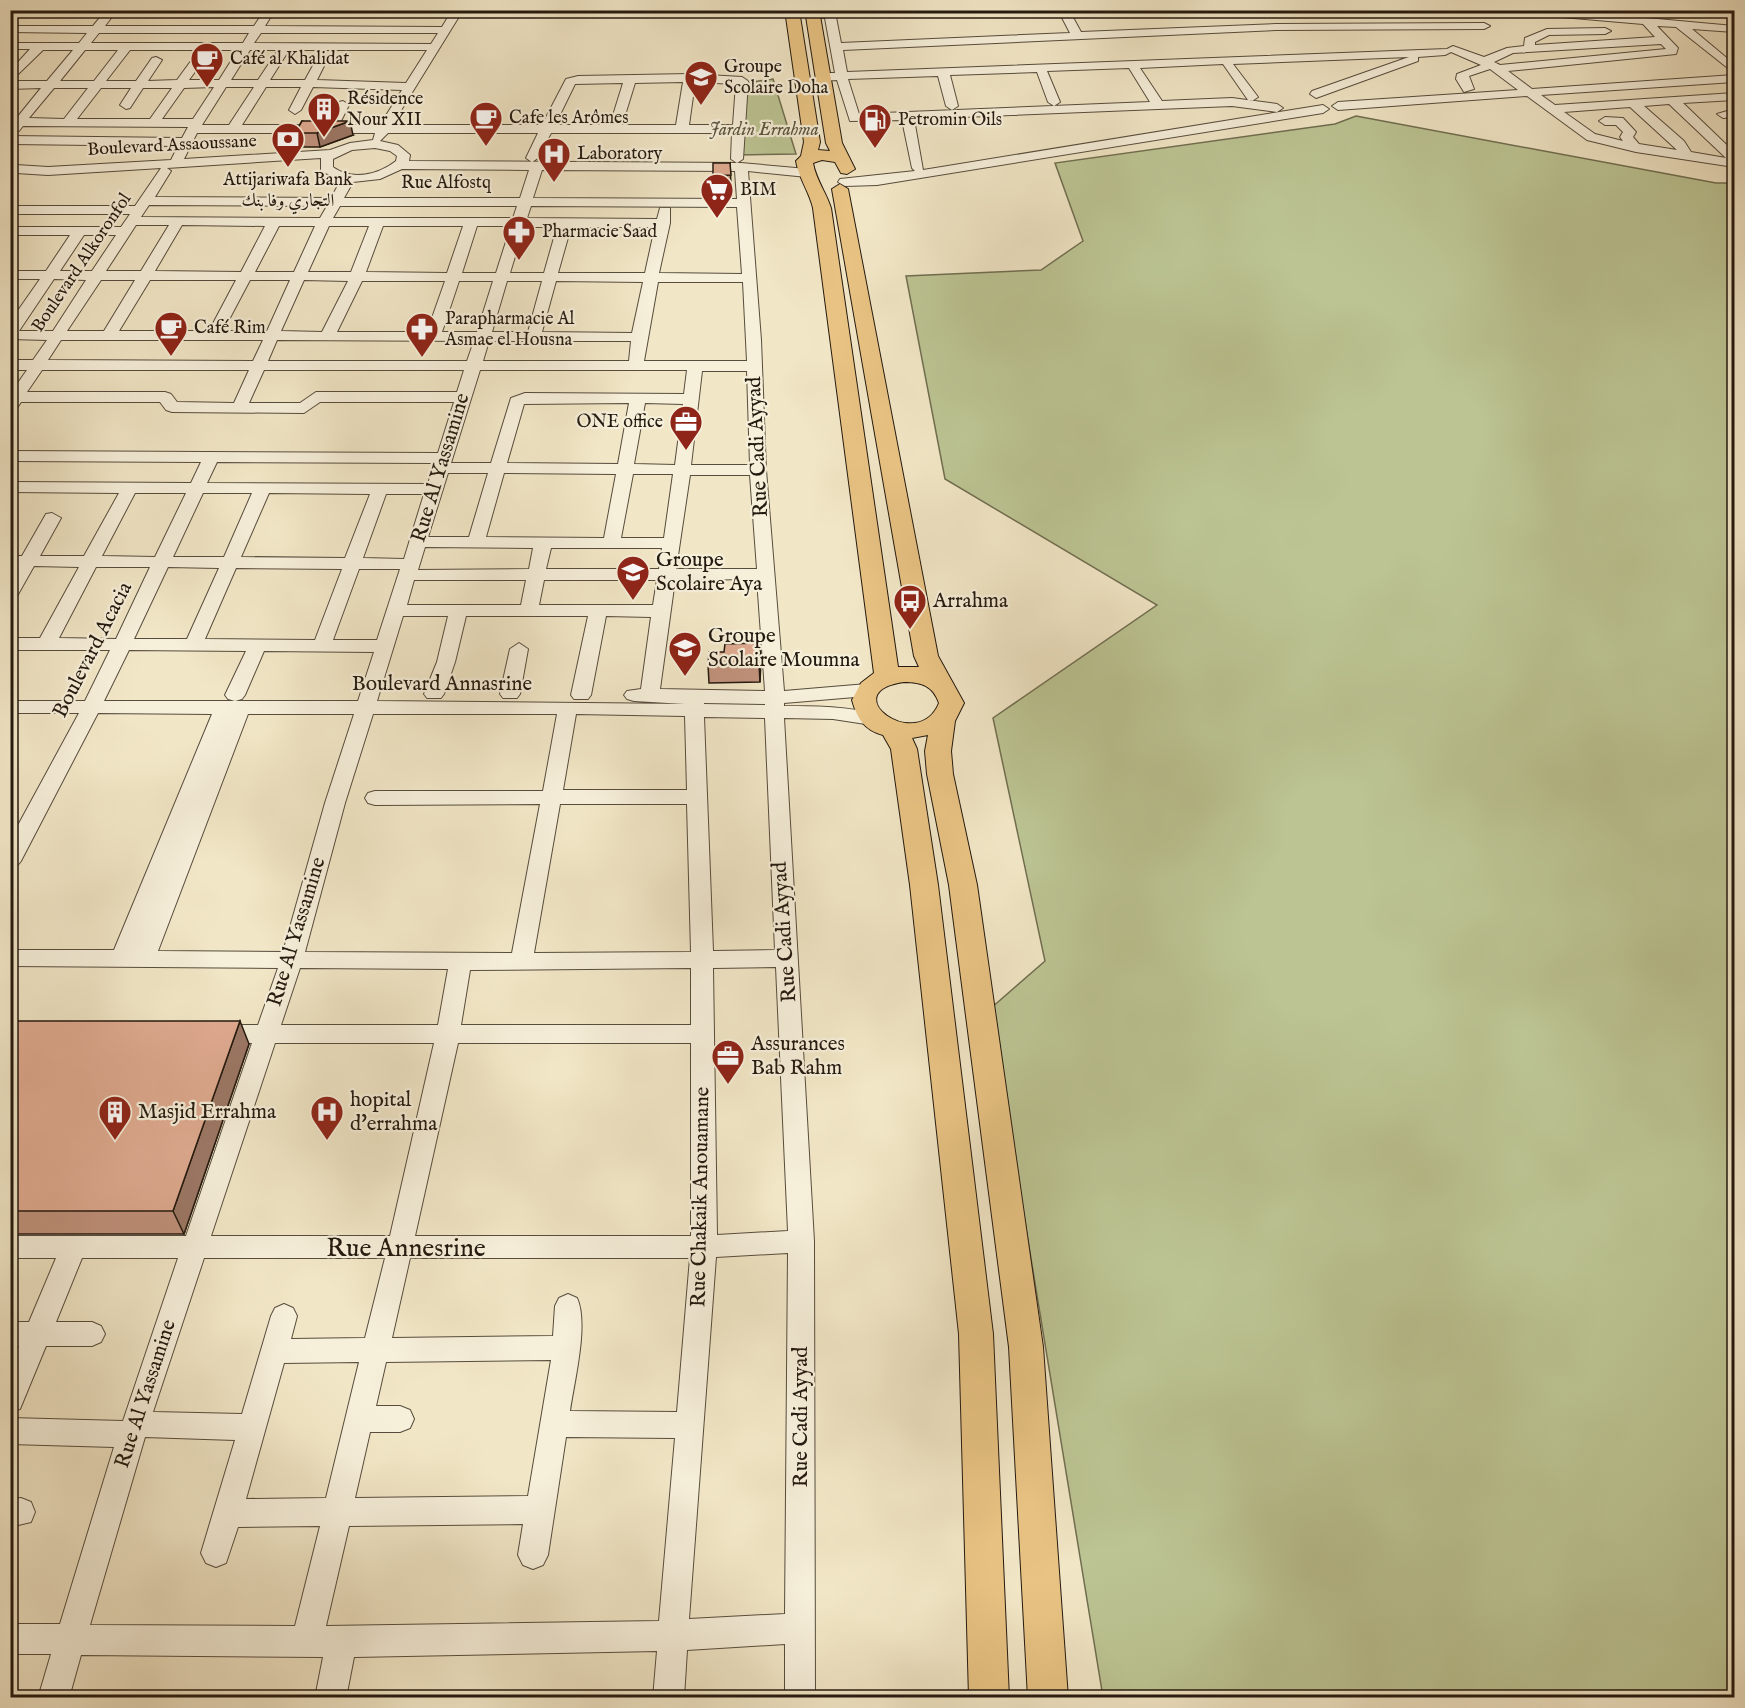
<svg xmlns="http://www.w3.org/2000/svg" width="1745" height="1708" font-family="'IM FELL English',Amiri,serif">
<rect width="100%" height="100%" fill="#f1e6c6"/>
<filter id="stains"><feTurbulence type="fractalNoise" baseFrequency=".00333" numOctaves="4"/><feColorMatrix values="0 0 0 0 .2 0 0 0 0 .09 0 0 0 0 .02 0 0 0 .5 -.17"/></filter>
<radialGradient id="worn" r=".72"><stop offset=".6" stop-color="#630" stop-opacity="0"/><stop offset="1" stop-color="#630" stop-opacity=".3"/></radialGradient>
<g fill="#bcc493" stroke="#706e51" stroke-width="1.5">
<path d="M773 79 796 154 739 155 745 83Z"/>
<path d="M1356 116 1716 183H1734V1697H1103L990 1009 1045 961 993 718 1157 605 945 479 906 276 1041 270 1083 241 1055 163 1335 124Z"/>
</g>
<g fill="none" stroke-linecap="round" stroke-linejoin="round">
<defs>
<g id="minor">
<path d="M10 10H66L51 16H10Z"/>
<path d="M106 10H117L105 26H254L260 17 170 16 155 10H275L265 26 442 27 448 17H309L305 16 303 10H463L392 125H542L566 79 578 76 690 74 742 77 748 81 743 159 737 163 731 159 732 133H551L538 158 532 162 526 158 538 133H388L380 141 398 145 410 155 409 161 741 163 807 169 813 173 807 177 748 171 761 340 766 470 784 691 867 684 874 686 877 690 874 694 867 696 784 703V706C816 706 848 706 879 715L882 719 879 723 872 725 833 719 784 718 814 1241 815 1698H785V1644L687 1650 684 1698H653L657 1651 354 1657 346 1698H315L323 1657 81 1655 69 1698H38L51 1654H10V1624H60L114 1447 10 1444V1418L123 1421 178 1258H82L56 1322H92L101 1326 105 1334 101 1342 92 1346H46L20 1409 10 1412V1366L19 1346H10V1322H29L56 1258H10V1236H186L252 1043H218L210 1040 206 1034 210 1028 218 1025H258L278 968 10 966V950H114L212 714 98 713 21 861 17 866 10 868V840L79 713H10V701H85L110 650H10V638H40L79 567 34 566 16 598 10 599V577L16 566H10V556H22L46 514 52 513 61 518 40 556H84L119 493 10 492V482L191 483 201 462 10 461V451L438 453 454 402H320L304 413 172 412 166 410 160 402H21L17 408 10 410V394L27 370H10V360H33L47 340 10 339V322L40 279H10V271H46L70 235H10V227H121L130 214H10V206H135L161 168 48 175 16 173 11 172 10 168 16 165 48 167 171 160 178 146 10 144V136L182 138 188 127 23 126 19 131H11V125L41 88 10 89V71L30 49H10V43H79L87 33 10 32V26H93ZM99 33H249L243 43H91ZM261 33H438L431 44 254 43ZM43 50H73L47 81H11ZM85 50H118L94 81H60ZM130 50H199L177 80 148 81 162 60 156 57 152 58 136 81H106ZM211 50H238L219 80H189ZM250 50H278L258 80H231ZM289 50H427L406 83 317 80 326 62 320 58 316 60 305 80H270ZM683 82 676 125H622L635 83ZM695 82 736 84 733 125H689ZM623 83 610 125H555L575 84ZM214 87 193 119H162L184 88ZM226 87H254L229 125H202ZM266 87H301L289 110 295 114 301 110 313 87 402 90 380 125H339L349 105 343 101 339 102 326 125H242ZM54 88H88L64 119 29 118ZM101 88H131L120 105 126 109 130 108 143 88H172L150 119H77ZM197 133H375L373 140 350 143 330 150 184 159ZM375 148 390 151 397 156 396 161C378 175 352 181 333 167V159L352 150ZM321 158V171L341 180 331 198 155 197 171 171 167 168ZM402 169 529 170 520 198H344L353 182 380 179ZM542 170 735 171 737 199 533 198ZM149 205 327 206 320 218 141 217ZM340 206H517L513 218H333ZM531 206 737 207 742 274 659 273 670 223V208H660L657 219 527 218ZM136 225H169L141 271H106ZM182 225 265 226 241 272 155 271ZM279 226H315L294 272H255ZM329 226H369L351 272H308ZM383 226H463L447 273 366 272ZM477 226H511L496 273H462ZM524 227H557L544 273H510ZM571 227H655L645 273H558ZM84 235H116L92 271H60ZM54 279 86 280 53 331H19ZM101 280H135L104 331H67ZM150 280H236L209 331H119ZM250 280H290L267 331H223ZM304 280 348 281 322 332 281 331ZM362 281H445L427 332H337ZM459 281H493L477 332H442ZM507 281H542L528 332H492ZM556 281 643 282 632 333 542 332ZM658 282H743L747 361H644ZM61 340H263L253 361 48 360ZM277 340 474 341 467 361H268ZM489 341H631L629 361H483ZM42 370H249L234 403 177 402 171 394 165 392H27ZM264 370H464L457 392H316L300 403H249ZM480 370H687L684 394 525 393 511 398 491 463H451ZM702 371H747L750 465H691ZM629 403 618 464 507 463 524 404ZM645 403 683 404 675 465 634 464ZM217 462 434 463 428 484 207 483ZM448 473H488L469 537H428ZM504 473 616 474 604 538 486 537ZM633 474H673L664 538H621ZM690 475H750L757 569H676ZM135 493H186L155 557 102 556ZM203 493H252L224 557H173ZM269 493 370 494 345 558 241 557ZM386 494H424L404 559 363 558ZM425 547 533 548 529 569 418 570ZM551 548H662L659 569H546ZM96 567H150L116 639 59 638ZM168 567 219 568 187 639H134ZM236 568 342 569 315 640 205 639ZM359 569H400L377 640H333ZM757 579 765 691 660 689 675 580ZM414 580H526L521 605H407ZM544 580H657L653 605H539ZM403 616H448L437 662 424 694 427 698H441L444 694 455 662 466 616H588L571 695 574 699H588L591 695 606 616 651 617 641 689 627 691 624 695 627 699 634 701 685 704 377 701ZM129 650 246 651 225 695 228 699 235 701H104ZM264 651 374 652 358 701H235L242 699 245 695ZM704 703 765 704V705L704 704ZM248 714H354L325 803 283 952 158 951ZM373 714H557L543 791H375L368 793 365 798 368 803 375 805 540 804 512 953 305 952 345 803ZM576 714 685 716 687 790H563ZM704 717 765 718 775 950 713 951ZM560 804H687L691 952 534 953ZM776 967 788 1231 717 1235 713 968ZM300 968 448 969 438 1025H281ZM691 968V1025H461L470 970ZM275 1043H434L390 1236H211ZM458 1043H691V1236H415ZM788 1253 785 1614 689 1619 716 1257ZM204 1258H385L365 1338 291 1339 297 1316 293 1308 284 1304 275 1308 271 1316 242 1414 153 1412ZM410 1258H690L677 1412 570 1411C574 1382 589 1324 577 1298L568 1294 559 1298 555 1306 553 1336 392 1338ZM551 1360 528 1496 355 1498 370 1432H400L410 1428 414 1419 410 1410 400 1406H376L386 1362ZM359 1362 326 1498 246 1499 284 1363ZM145 1437 235 1440 201 1553 206 1563 216 1567 226 1563 238 1527 320 1526 295 1626 90 1625ZM566 1437 675 1438 659 1621 326 1626 349 1526 523 1524 518 1555 523 1565 533 1569 543 1565 548 1555Z"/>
<path d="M824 10H904L899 13 836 17 841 43 1070 33 1058 10H1069L1081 32 1276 24 1484 23 1490 26 1484 29 1276 30 843 50 847 72 1447 49 1453 46 1484 57 1507 48 1524 46 1525 38 1547 29 1605 28 1611 31 1605 34 1549 35 1535 42V45L1655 37 1643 24 1515 13 1510 10H1559L1734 26V32L1692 29 1734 64V73L1676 27 1657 26 1678 48 1676 54 1508 71 1532 89 1734 75V82L1541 95 1555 105 1734 93V100L1683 103 1734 152V167L1636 152 1587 140 1527 96 1338 110 1332 106 1338 102 1518 90 1490 69 1469 76 1474 89 1464 92 1456 79 1457 74 1481 65 1451 52 1445 55 1418 57V61L1316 98 1310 94 1312 91 1409 57 1233 64 1258 97 1252 101 1248 100 1223 64 1140 68 1162 101 1232 98 1277 104 1283 108 1277 112 1232 106 914 119 923 170 1323 105 1329 109 1323 113 877 185 845 186 838 182 840 179 915 171 912 168 902 120 850 121 837 80 822 81 816 77 822 73H835L825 18H815L809 15ZM1661 44 1666 49 1500 65 1494 62 1513 53ZM1129 68 1150 102 859 114 848 79 938 76 946 106 952 110 958 106 950 75 1037 72 1048 102 1054 106 1060 102 1047 71ZM1669 104 1726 158 1691 152 1684 141 1644 106ZM1630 107 1677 150 1639 144 1633 137 1636 132 1623 118 1605 117 1599 121 1605 125H1616L1623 132 1620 137 1623 141 1595 134 1564 112Z"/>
<path d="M1698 10 1734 11V17Z"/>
<path d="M1734 109V117L1723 118 1717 114Z"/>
<path d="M519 643 528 649 520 694 517 698H503L500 694 510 649Z"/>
<path d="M21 1498 31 1502 35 1512 31 1522 10 1527V1499Z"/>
</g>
<path id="major" d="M785 10H799L820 142 818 150 830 151 826 143 805 10H819L842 143 855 169 847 174 841 173 835 162 822 160 813 163C816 180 826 192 831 208L898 667H919L914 656 832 189 840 184 848 189 938 656 964 703 955 721 951 751 953 774 977 885 1043 1347 1068 1698H1028L1009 1347 949 885 927 774 925 751 928 735 912 738 917 749 938 885 993 1334 1009 1698H969L959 1334 910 885 891 749 883 735C864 730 857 718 852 700L861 683 874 673 813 208C809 191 799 179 796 161L801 156 804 142ZM904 682C922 682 933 686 939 703 918 755 833 692 904 682Z"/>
</defs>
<use href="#minor" stroke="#574c3d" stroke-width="2"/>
<use href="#major" stroke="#24190f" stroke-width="2"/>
<use href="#minor" fill="#f6efda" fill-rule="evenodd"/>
<use href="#major" fill="#e8c383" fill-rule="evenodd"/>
</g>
<g fill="#c0927c" stroke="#24190f" stroke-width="1.5">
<path d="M302 121 353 135 320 147H299L295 133Z"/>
<path d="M730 163 731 185 713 186V176Z"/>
<path d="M760 643V682L709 683 708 665 724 652Z"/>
<path d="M10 1021 249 1044 184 1234H10Z"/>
</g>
<g fill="#9c7765" stroke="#24190f" stroke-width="1.5">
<path d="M350 121 353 135 320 147 317 133Z"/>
<path d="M760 643 761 661 760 682 759 664Z"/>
<path d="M240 1021 249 1044 184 1234 173 1211Z"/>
</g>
<g fill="#dfaa90" stroke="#24190f" stroke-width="1.5">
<path d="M302 121H350L317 133H295Z"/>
<path d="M713 163H730L731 175 713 176Z"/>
<path d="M760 643 759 664 708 665 709 652H724L725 644Z"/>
<path d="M10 1021H240L173 1211H10Z"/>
</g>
<defs>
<symbol id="cafe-pin" viewBox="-11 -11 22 30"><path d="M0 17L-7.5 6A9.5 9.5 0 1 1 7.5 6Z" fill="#8f2418" stroke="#f6efda"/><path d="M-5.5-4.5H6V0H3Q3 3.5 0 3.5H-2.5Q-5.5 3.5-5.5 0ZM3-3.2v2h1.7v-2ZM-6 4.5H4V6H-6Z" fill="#fff"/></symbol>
<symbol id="school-pin" viewBox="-11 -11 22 30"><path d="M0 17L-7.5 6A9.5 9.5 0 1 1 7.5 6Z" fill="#8f2418" stroke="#f6efda"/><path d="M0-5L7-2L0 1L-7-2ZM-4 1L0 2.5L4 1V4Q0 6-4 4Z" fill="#fff"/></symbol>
<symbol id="building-pin" viewBox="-11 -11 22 30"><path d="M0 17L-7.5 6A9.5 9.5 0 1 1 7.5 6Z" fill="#8f2418" stroke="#f6efda"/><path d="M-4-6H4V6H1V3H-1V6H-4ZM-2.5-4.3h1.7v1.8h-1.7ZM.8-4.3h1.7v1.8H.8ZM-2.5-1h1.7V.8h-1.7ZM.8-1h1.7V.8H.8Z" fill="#fff"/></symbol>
<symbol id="fuel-pin" viewBox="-11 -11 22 30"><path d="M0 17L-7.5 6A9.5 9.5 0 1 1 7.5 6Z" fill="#8f2418" stroke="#f6efda"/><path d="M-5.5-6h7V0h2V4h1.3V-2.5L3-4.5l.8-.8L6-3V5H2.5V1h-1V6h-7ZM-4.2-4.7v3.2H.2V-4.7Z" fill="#fff"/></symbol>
<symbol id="bank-pin" viewBox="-11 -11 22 30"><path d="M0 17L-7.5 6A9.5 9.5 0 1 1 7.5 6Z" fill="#8f2418" stroke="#f6efda"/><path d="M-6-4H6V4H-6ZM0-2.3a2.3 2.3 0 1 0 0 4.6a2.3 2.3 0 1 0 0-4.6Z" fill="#fff"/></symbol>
<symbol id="hospital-pin" viewBox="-11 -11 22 30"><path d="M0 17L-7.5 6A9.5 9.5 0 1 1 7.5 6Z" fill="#8f2418" stroke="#f6efda"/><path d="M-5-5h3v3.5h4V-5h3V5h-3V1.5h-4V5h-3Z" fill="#fff"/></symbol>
<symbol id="supermarket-pin" viewBox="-11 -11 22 30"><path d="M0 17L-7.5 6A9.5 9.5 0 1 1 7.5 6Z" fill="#8f2418" stroke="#f6efda"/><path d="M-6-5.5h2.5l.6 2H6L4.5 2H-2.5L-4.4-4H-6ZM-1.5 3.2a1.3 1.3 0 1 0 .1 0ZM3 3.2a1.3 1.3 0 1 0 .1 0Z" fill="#fff"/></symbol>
<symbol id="pharmacy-pin" viewBox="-11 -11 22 30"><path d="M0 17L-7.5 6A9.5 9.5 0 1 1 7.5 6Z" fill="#8f2418" stroke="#f6efda"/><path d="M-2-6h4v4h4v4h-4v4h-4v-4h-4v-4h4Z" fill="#fff"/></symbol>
<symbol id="office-pin" viewBox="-11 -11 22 30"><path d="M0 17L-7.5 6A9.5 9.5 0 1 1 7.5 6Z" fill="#8f2418" stroke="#f6efda"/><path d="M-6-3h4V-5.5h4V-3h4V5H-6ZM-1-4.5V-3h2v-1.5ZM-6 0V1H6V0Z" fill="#fff"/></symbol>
<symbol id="bus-pin" viewBox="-11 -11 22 30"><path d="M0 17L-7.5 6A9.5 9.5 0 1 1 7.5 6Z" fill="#8f2418" stroke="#f6efda"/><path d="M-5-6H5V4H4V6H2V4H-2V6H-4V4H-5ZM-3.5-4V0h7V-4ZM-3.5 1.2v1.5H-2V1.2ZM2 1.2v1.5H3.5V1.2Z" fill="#fff"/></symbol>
</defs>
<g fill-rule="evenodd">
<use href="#cafe-pin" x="188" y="40" width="38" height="52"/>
<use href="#school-pin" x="682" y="58" width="38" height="52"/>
<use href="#building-pin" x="305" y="90" width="38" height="52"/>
<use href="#cafe-pin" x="467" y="99" width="38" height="52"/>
<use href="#fuel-pin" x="856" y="101" width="38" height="52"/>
<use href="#bank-pin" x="269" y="120" width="38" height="52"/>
<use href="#hospital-pin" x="535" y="135" width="38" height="52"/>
<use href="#supermarket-pin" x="698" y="171" width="38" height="52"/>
<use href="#pharmacy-pin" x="500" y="213" width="38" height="52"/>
<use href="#cafe-pin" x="152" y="309" width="38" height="52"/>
<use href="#pharmacy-pin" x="403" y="310" width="38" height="52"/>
<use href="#office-pin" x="667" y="403" width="38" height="52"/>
<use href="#school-pin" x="614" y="553" width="38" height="52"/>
<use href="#bus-pin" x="891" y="582" width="38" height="52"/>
<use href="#school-pin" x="666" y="629" width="38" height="52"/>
<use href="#office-pin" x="709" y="1037" width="38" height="52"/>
<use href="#building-pin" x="96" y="1093" width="38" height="52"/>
<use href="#hospital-pin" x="308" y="1093" width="38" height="52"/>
</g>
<g text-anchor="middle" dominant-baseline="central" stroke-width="4.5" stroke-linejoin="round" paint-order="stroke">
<g font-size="18" fill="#24190f" stroke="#f6efda" text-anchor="start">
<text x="230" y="59">Café al Khalidat</text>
<text x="724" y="67">Groupe<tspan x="724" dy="21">Scolaire Doha</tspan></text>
<text x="347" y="99">Résidence<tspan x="347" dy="21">Nour XII</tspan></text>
<text x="509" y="118">Cafe les Arômes</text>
<text x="898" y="120">Petromin Oils</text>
<text x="577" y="154">Laboratory</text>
<text x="288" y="180" text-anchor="middle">Attijariwafa Bank<tspan x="288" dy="21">التجاري وفا بنك</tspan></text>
<text x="740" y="190">BIM</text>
<text x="542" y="232">Pharmacie Saad</text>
<text x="445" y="319">Parapharmacie Al<tspan x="445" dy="21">Asmae el Housna</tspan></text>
<text x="194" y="328">Café Rim</text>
<text x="663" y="422" text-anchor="end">ONE office</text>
</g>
<g font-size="18" font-style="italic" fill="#59553d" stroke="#f6efda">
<text x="764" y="130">Jardin Errahma</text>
</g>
<g font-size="18" fill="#24190f" stroke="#f6efda">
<text transform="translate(172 146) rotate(-3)">Boulevard Assaoussane</text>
<text x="446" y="183">Rue Alfostq</text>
<text transform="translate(82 263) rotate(-56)">Boulevard Alkoronfol</text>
</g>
<g font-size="21" fill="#24190f" stroke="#f6efda">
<text transform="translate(758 447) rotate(-93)">Rue Cadi Ayyad</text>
<text transform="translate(441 468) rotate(-73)">Rue Al Yassamine</text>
<text transform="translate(93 650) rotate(-63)">Boulevard Acacia</text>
<text x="442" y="684">Boulevard Annasrine</text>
<text transform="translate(297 932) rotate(-73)">Rue Al Yassamine</text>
<text transform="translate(785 932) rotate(-94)">Rue Cadi Ayyad</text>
<text transform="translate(701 1197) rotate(-89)">Rue Chakaik Anouamane</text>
<text transform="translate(146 1394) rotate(-72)">Rue Al Yassamine</text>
<text transform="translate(801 1417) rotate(-90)">Rue Cadi Ayyad</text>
</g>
<g font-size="21" fill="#24190f" stroke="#f6efda" text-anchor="start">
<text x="656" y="560">Groupe<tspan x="656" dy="24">Scolaire Aya</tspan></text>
<text x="933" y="601">Arrahma</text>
<text x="708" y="636">Groupe<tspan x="708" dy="24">Scolaire Moumna</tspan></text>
<text x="751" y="1044">Assurances<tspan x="751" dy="24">Bab Rahm</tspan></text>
<text x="350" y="1100">hopital<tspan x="350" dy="24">d'errahma</tspan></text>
<text x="138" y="1112">Masjid Errahma</text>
</g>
<g font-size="26" fill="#24190f" stroke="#f6efda">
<text x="406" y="1248">Rue Annesrine</text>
</g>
</g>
<rect width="1745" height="1708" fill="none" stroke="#f1e6c6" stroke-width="36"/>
<rect x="12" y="12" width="1721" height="1684" fill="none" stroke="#24190f" stroke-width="3"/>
<rect x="18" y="18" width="1709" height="1672" fill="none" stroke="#24190f" stroke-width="1.5"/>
<rect width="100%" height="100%" filter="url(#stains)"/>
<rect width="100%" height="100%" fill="url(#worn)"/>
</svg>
